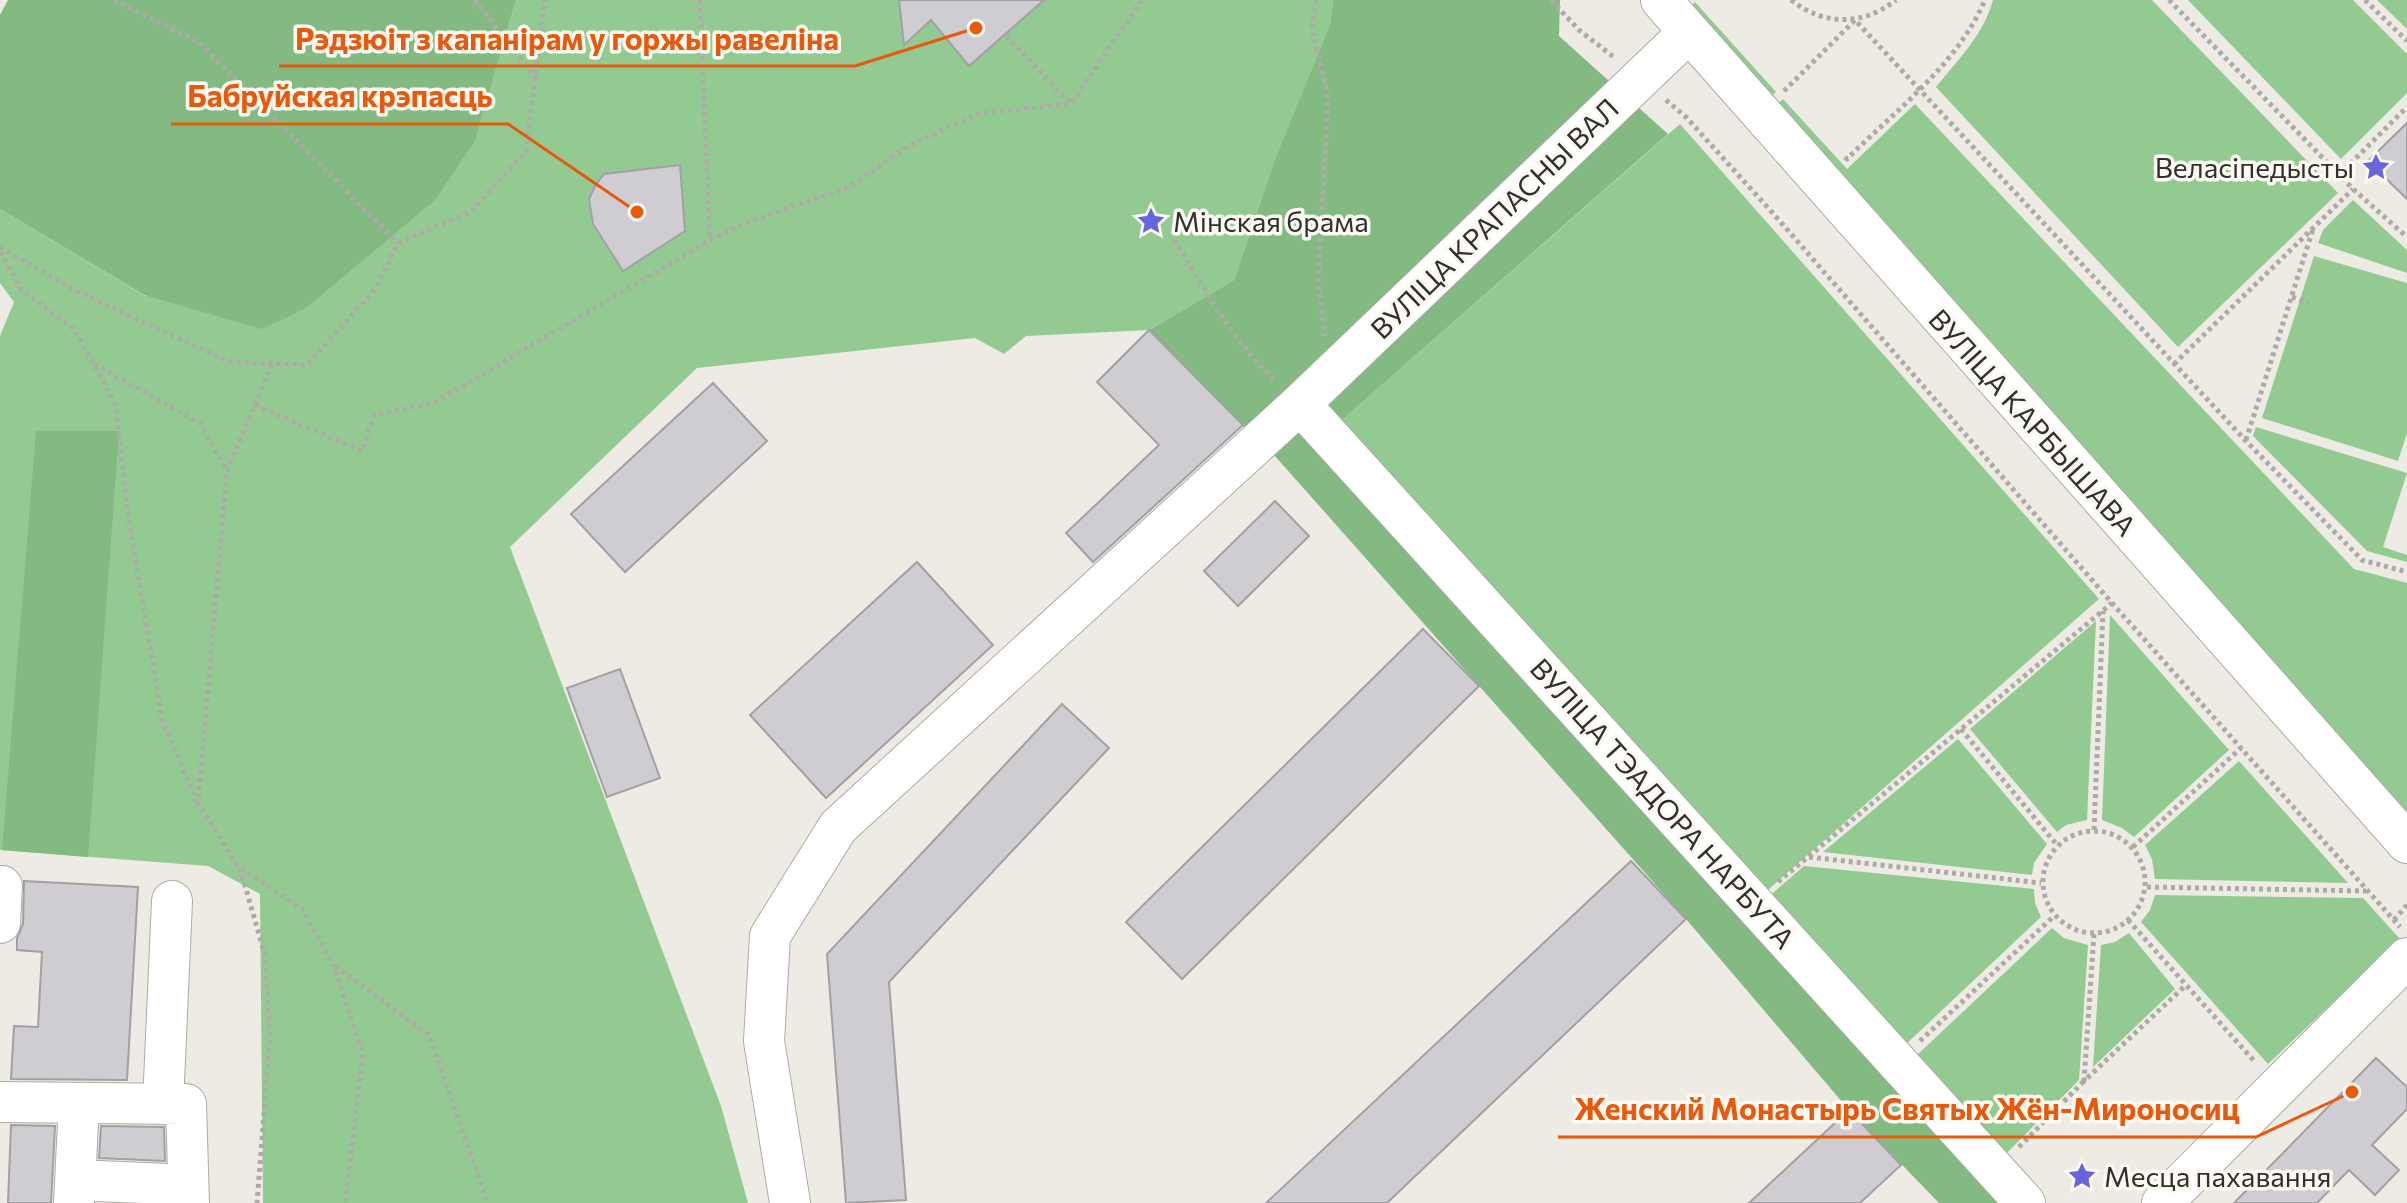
<svg xmlns="http://www.w3.org/2000/svg" width="2407" height="1203" font-family="Commissioner,sans-serif">
<rect width="100%" height="100%" fill="#eeebe5"/>
<g fill="#92ca91">
<path d="M516 0H1333L1330 24 1276 156 1234 280 1149 330 1026 336 1004 354 975 338 697 368 510 547 721 1106 748 1203H263L260 894 208 866 0 850V336L14 302 0 283V209L145 296 476 139Z"/>
<path d="M1993 0H2152L2338 193 2178 347 1936 87C1958 60 1984 34 1993 0Z"/>
<path d="M2188 0H2353L2407 54V93L2341 159Z"/>
<path d="M2377 0H2407V29Z"/>
<path d="M1695 2 1776 92 1761 106 1683 13Z"/>
<path d="M1783 99 1847 169 1915 104 2354 569 2407 583V827L1768 113Z"/>
<path d="M1680 124 2099 599 1761 896 1342 420Z"/>
<path d="M2353 200 2407 250V273L2318 243 2323 230Z"/>
<path d="M2314 256 2407 283V433L2398 461 2262 418Z"/>
<path d="M2256 427 2407 473 2383 547 2407 555V562L2367 551 2253 436Z"/>
<path d="M2110 615 2229 750 2134 837 2122 828 2102 820Z"/>
<path d="M2096 621 2087 820 2066 825 2057 832 1970 729Z"/>
<path d="M1958 739 2047 844 2034 863 2032 875 1823 852Z"/>
<path d="M2239 761 2348 883 2155 879 2152 859 2145 845Z"/>
<path d="M1804 866 2034 889 2035 903 2041 917 1904 1046 1767 898Z"/>
<path d="M2155 895 2363 898 2400 939 2268 1064 2141 922 2150 910Z"/>
<path d="M2052 928 2064 938 2088 945 2079 1080 2003 1157 1916 1056Z"/>
<path d="M2129 933 2175 989 2093 1067 2101 945 2115 942Z"/>
</g>
<g fill="#82ba82">
<path d="M8 0H516L476 139 435 200 306 308 262 329 144 295 0 209V15Z"/>
<path d="M1333 0H1560L1559 36 1668 134 1342 420 1299 376 1246 429 1149 330 1234 280 1276 156 1330 24Z"/>
<path d="M1302 429 2000 1203H1939L1849 1110 1686 919 1274 455Z"/>
<path d="M36 431H119L88 857 2 850Z"/>
</g>
<g fill="#cfccd2" stroke="#a29fa5" stroke-width="2">
<path d="M899 0H1044L969 66 931 20 904 45Z"/>
<path d="M2407 123V199L2368 161Z"/>
<path d="M680 165 685 231 623 271 593 224 589 199 595 186 604 174Z"/>
<path d="M1149 330 1243 425 1093 562 1066 533 1159 445 1097 382Z"/>
<path d="M713 383 767 441 625 572 571 514Z"/>
<path d="M1275 501 1309 536 1238 606 1204 571Z"/>
<path d="M917 562 993 645 826 798 750 715Z"/>
<path d="M1423 629 1479 686 1182 979 1126 922Z"/>
<path d="M620 669 660 778 607 797 567 688Z"/>
<path d="M1062 704 1109 748 889 982 906 1200 846 1203 827 954Z"/>
<path d="M1631 861 1686 919 1387 1203H1266Z"/>
<path d="M24 881 138 887 127 1080 11 1079 14 1026 38 1027 42 952 17 950V938L23 924Z"/>
<path d="M2376 1058 2407 1087V1109L2372 1145 2399 1170 2375 1195 2349 1170 2317 1203H2234Z"/>
<path d="M1849 1110 1901 1165 1860 1203H1749Z"/>
<path d="M11 1125 55 1126 51 1203H8Z"/>
<path d="M101 1126 164 1127 165 1161 99 1158Z"/>
</g>
<g fill="none" stroke-linecap="round" stroke-linejoin="round">
<defs>
<g id="minor">
<path d="M1661 0 2407 843"/>
<path d="M1300 404 2025 1203"/>
<path d="M0 923 2 886"/>
<path d="M0 1102 186 1104 189 1203"/>
<path d="M163 1104 172 901"/>
<path d="M76 1180 188 1185"/>
<path d="M74 1203 79 1103"/>
<path d="M790 1203 764 1041 770 936 838 827 1300 404 1688 33"/>
<path d="M2162 1203 2407 958"/>
</g>
</defs>
<use href="#minor" stroke="#adaba5" stroke-width="42"/>
<g stroke="#adaba6" stroke-width="5" stroke-dasharray="4 4" stroke-linecap="butt">
<path d="M114 0 200 43 398 243"/>
<path d="M475 0 535 78"/>
<path d="M700 0 710 240"/>
<path d="M1316 0 1312 28 1328 98 1318 283 1325 336"/>
<path d="M1551 0 1579 30 1615 58"/>
<path d="M1791 0C1824 26 1863 26 1896 0"/>
<path d="M2169 0 2353 189 2407 237"/>
<path d="M2365 0 2407 41"/>
<path d="M1006 36 1071 104 1142 0"/>
<path d="M1784 91 1855 20 2246 441 2362 560 2407 572"/>
<path d="M1666 100 1686 117 1778 219 2112 603 2400 927"/>
<path d="M1845 157 1847 159C1896 110 1957 65 1985 0"/>
<path d="M2339 175 2407 107"/>
<path d="M1174 240C1204 288 1234 343 1276 381"/>
<path d="M0 247 74 290 230 362 307 365 376 288 398 243 470 212 526 152 545 0"/>
<path d="M0 252 22 290 74 329 116 405 128 514 162 719 197 802"/>
<path d="M2292 297 2309 303"/>
<path d="M94 364 200 423 227 471"/>
<path d="M272 364 227 471 198 804 239 867 302 909 333 964 363 1054 345 1203"/>
<path d="M2174 364 2353 189"/>
<path d="M255 405 362 451 374 415 434 403 710 240 753 220 847 188 910 145 980 113 1071 104"/>
<path d="M2246 440 2313 229"/>
<path d="M1961 729 2057 845"/>
<path d="M2094 830 2103 611"/>
<circle cx="2094" cy="882" r="51"/>
<path d="M2133 847 2241 748"/>
<path d="M1809 857 2041 883"/>
<path d="M240 868 265 955 270 1037 257 1203"/>
<path d="M1778 882 2112 603"/>
<path d="M2147 887 2366 891"/>
<path d="M2128 920 2255 1062"/>
<path d="M2394 920 2407 905"/>
<path d="M2094 934 2084 1081 2186 985"/>
<path d="M335 966 429 1035 488 1203"/>
<path d="M1920 1041 2053 917"/>
<path d="M2019 1147 2084 1081"/>
</g>
<use href="#minor" stroke="#fff" stroke-width="40"/>
</g>
<defs>
<symbol id="sight-bare" viewBox="-9 -9 18 18"><path d="M0-6L1.8-2.2L6-1.7L2.9 1.2L3.7 5.4L0 3.3L-3.7 5.4L-2.9 1.2L-6-1.7L-1.8-2.2Z" fill="#6665de" stroke="#fbf9f2" stroke-width="2.5" paint-order="stroke"/></symbol>
</defs>
<g fill-rule="evenodd">
<use href="#sight-bare" x="2356" y="147" width="40" height="40"/>
<use href="#sight-bare" x="1131" y="201" width="40" height="40"/>
<use href="#sight-bare" x="2062" y="1156" width="40" height="40"/>
</g>
<g text-anchor="middle" dominant-baseline="central" stroke-width="7" stroke-linejoin="round" paint-order="stroke">
<g font-size="28" fill="#30302d" stroke="#fbf9f2" text-anchor="start">
<text x="2354" y="167" text-anchor="end">Веласіпедысты</text>
<text x="1173" y="221">Мінская брама</text>
<text x="2104" y="1176">Месца пахавання</text>
</g>
<g font-size="28" fill="#30302d" stroke="#fbf9f2">
<text transform="translate(1494 218) rotate(-44)">ВУЛІЦА КРАПАСНЫ ВАЛ</text>
<text transform="translate(2033 422) rotate(48)">ВУЛІЦА КАРБЫШАВА</text>
<text transform="translate(1663 803) rotate(48)">ВУЛІЦА ТЭАДОРА НАРБУТА</text>
</g>
</g>
<path fill="none" stroke="#e8590c" stroke-width="3" d="M976 28L855 66H279M637 212L508 124H171M2352 1092L2256 1137H1558"/>
<g fill="#e8590c" stroke="#fbf9f2" stroke-width="3">
<circle cx="976" cy="28" r="8"/>
<circle cx="637" cy="212" r="8"/>
<circle cx="2352" cy="1092" r="8"/>
</g>
<g font-size="30" text-anchor="middle" font-weight="bold" fill="#e8590c" stroke="#fbf9f2" stroke-width="7" stroke-linejoin="round" paint-order="stroke">
<text x="567" y="50">Рэдзюіт з капанірам у горжы равеліна</text>
<text x="340" y="107">Бабруйская крэпасць</text>
<text x="1907" y="1120">Женский Монастырь Святых Жён-Мироносиц</text>
</g>
</svg>
